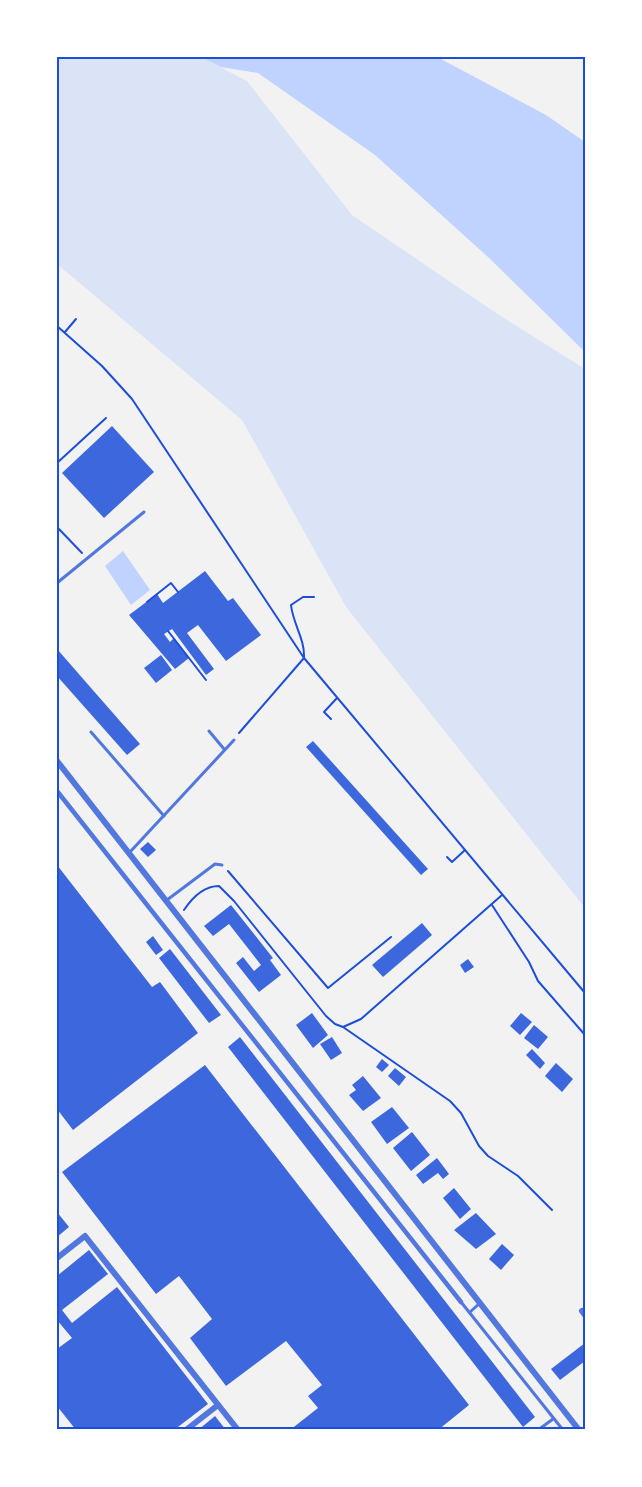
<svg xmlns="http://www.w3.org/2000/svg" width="642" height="1487" font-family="'Source Sans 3',sans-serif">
<rect width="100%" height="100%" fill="#f2f2f2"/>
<path fill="#dbe4f7" d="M57 57H201L247 81 352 215 496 313 585 369V908L346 607 242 420 57 264Z"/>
<g fill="#bfd3fe">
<path d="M201 57H437L546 115 585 142V352L488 257 375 155 258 73 221 67Z"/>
<path d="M123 551 150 590 131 605 105 566Z"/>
</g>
<g fill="#3d67dc">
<path d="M112 426 154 472 104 518 62 473Z"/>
<path d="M205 571 228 601 233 598 261 635 226 661 198 625 187 633 214 669 206 675 172 629 164 634 170 642 174 638 189 658 175 669 129 615 157 594 163 603Z"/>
<path d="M57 649 140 744 127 755 57 676Z"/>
<path d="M161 655 172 670 156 683 144 668Z"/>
<path d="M313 741 428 869 421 875 306 747Z"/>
<path d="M148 842 156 850 148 857 140 849Z"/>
<path d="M57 865 152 987 160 982 198 1033 73 1130 57 1109Z"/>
<path d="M231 905 273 958 270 960 281 975 259 992 236 963 243 957 254 971 261 965 229 924 213 936 204 926Z"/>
<path d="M422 923 432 935 383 977 372 965Z"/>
<path d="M153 936 163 950 156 955 146 942Z"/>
<path d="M170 949 221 1015 209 1023 159 958Z"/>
<path d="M468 959 474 967 465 973 460 965Z"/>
<path d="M312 1013 328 1035 313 1048 296 1025Z"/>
<path d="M521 1013 532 1022 520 1035 510 1026Z"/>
<path d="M534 1025 548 1037 538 1049 524 1038Z"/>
<path d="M240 1037 535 1417 523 1427 228 1047Z"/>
<path d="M332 1037 342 1053 331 1060 320 1044Z"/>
<path d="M532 1049 545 1063 540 1069 526 1055Z"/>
<path d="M382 1059 389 1065 382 1072 376 1067Z"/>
<path d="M556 1063 573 1079 562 1092 545 1076Z"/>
<path d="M205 1065 469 1405 438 1430H290L318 1408 308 1396 322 1385 286 1341 226 1386 190 1338 212 1319 179 1276 156 1294 62 1172Z"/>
<path d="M395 1068 406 1077 399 1086 388 1076Z"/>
<path d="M363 1076 381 1098 363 1111 349 1095 356 1090 352 1085Z"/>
<path d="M392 1107 409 1128 387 1144 371 1122Z"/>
<path d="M412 1132 430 1155 411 1171 393 1148Z"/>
<path d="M437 1158 449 1174 443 1179 438 1173 423 1184 416 1175Z"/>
<path d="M454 1188 471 1209 460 1219 443 1198Z"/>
<path d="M57 1212 69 1227 57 1237Z"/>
<path d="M476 1213 496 1234 476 1249 454 1230Z"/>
<path d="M502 1244 514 1255 501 1270 489 1259Z"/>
<path d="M89 1250 108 1274 62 1310 72 1323 117 1287 208 1404 174 1430H76L57 1406V1349L72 1338 57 1320V1276Z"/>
<path d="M585 1343V1361L560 1380 551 1369Z"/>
<path d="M215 1416 226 1430H198Z"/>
</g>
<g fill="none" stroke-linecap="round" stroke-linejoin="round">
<g stroke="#1d4ed8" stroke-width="2">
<path d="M57 326 102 366 132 399 304 658 585 993"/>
<path d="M65 332 76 319"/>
<path d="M57 463 106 418"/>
<path d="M57 527 82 553"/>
<path d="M147 602 171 583 178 592"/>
<path d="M168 631 206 680"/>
<path d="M331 719 324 712 337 698"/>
<path d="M239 733 304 658C305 639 293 624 291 605L303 597H314"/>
<path d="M447 857 452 862 465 850"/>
<path d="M228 871 328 988 391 937"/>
<path d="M492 905 529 962 538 981 585 1035"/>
<path d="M184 910C192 898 204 886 219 886L234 901 326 1016 335 1024 343 1027 361 1019 502 895"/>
<path d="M343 1027 450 1101 461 1113 479 1146 488 1156 518 1176 552 1210"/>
</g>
<g stroke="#5277de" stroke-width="3">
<path d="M57 583 144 512"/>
<path d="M209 731 224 749"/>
<path d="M91 732 164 816"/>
<path d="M130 852 234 740"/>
<path d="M167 900 215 864 222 865"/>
<path d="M461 1302 563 1430"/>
<path d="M470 1312 480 1303"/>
<path d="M477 1430H496"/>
<path d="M538 1430 553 1419"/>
</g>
<path stroke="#5277de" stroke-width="4.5" d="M57 791 461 1302"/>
<g stroke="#5277de" stroke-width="6">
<path d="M57 761 579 1430"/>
<path d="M57 1258 85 1236 238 1430"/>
<path d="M582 1311 585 1315"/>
<path d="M186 1430 218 1405"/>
</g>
</g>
<rect width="642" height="1487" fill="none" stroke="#ffffff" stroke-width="117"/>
<rect x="58" y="58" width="526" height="1370" fill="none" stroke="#1d4ed8" stroke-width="2"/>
</svg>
